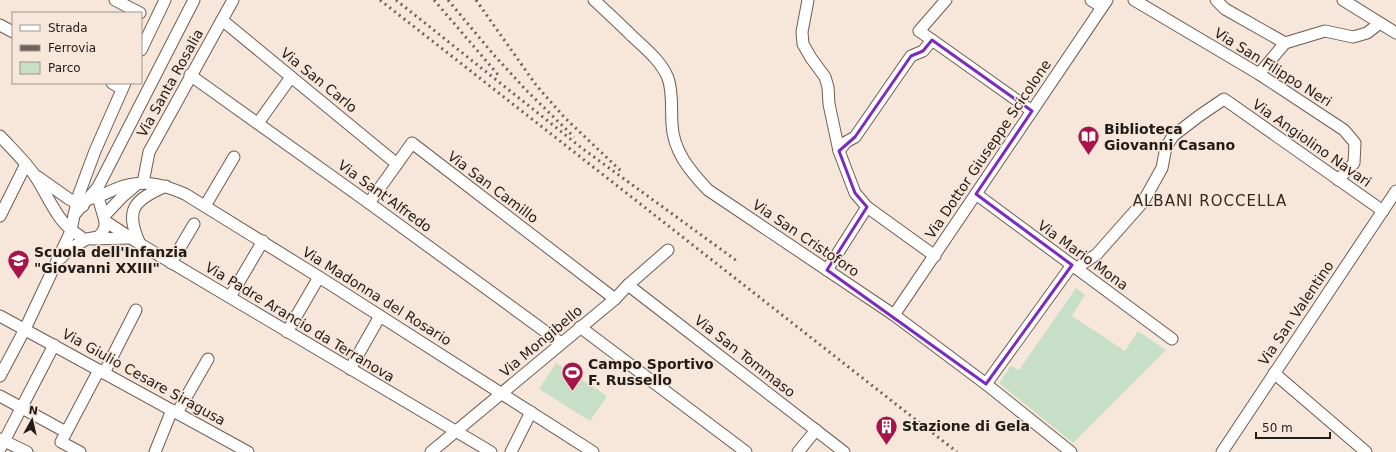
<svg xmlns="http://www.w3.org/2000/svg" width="1396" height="452" font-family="'DejaVu Sans',sans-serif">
<rect width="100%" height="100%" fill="#f7e6da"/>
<g fill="#c7dfc6">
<path d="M1076 288 1085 295 1072 316 1125 351 1138 331 1166 350 1073 443 999 383 1011 366 1019 370Z"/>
<path d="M556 363 607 396 590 421 539 389Z"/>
</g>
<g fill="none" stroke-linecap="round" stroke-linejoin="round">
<defs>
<g id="minor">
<path d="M115 0 140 13"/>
<path d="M594 0C607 12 620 24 632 36 646 49 661 61 668 78 673 92 671 109 672 124 673 151 690 171 708 190L894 315 986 384 1071 452"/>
<path d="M808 0 802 32 803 44 811 58 825 77 828 87 829 104 839 151 855 193 867 207 935 256"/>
<path d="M1091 0 1102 7"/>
<path d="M1134 0 1259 74 1344 130 1355 143 1354 163 1338 180"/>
<path d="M1216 0 1225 9 1285 43"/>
<path d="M1343 0 1396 33"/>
<path d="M222 20 397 164"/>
<path d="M0 25 13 32"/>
<path d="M932 40 1032 111"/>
<path d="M141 50 165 0"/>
<path d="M1259 74 1285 43 1325 31 1353 37 1367 33 1380 23"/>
<path d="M190 75 369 203 561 343"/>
<path d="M112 83 122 89"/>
<path d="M258 123 291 77"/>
<path d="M0 136C11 148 23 159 33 173 48 194 56 223 80 236"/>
<path d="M839 151 846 142 855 137 911 56 923 51 932 40 919 31 946 0"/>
<path d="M38 177 69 199 83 206"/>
<path d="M143 183 149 152 233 0"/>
<path d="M976 194 1172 339"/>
<path d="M89 199C100 197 108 192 118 188 143 179 162 184 185 194L319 277 593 452"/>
<path d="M369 203 412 143 615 299"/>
<path d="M205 206 234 157"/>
<path d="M74 215 79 194 95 151 125 83"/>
<path d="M0 216 26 164"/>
<path d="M104 216 123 196 136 185"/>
<path d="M105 221 140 244 491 452"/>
<path d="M92 239 130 238"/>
<path d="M140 244C124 209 134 200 166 186"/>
<path d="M61 258 69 249 87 239 98 237 102 233 105 227V221L98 197V191"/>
<path d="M171 263 194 224"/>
<path d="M1078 269 1081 265 1097 254 1143 202 1162 168 1166 147 1173 136 1199 116 1224 99 1383 211"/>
<path d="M827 270 867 207"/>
<path d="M628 285 844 452"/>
<path d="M230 297 263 241"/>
<path d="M894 315 1107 0"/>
<path d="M0 316 248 452"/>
<path d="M580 327 746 452"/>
<path d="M287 332 319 277"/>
<path d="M350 369 380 316"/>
<path d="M104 373 136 310"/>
<path d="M1274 373 1366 452"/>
<path d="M0 376 25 329 71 231 74 215 98 187 194 0"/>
<path d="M986 384 1072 265"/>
<path d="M0 396 66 432"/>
<path d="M177 413 208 359"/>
<path d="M0 439 27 452"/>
<path d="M0 449 54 345"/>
<path d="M80 452 61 442 99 370"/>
<path d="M155 452 172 410"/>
<path d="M431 452 615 299 628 285 668 250"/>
<path d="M511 452 531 412"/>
<path d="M798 452 816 430"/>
<path d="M1222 452 1396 191"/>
</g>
</defs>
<use href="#minor" stroke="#6c5d53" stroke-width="13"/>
<use href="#minor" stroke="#fff" stroke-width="11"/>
<g stroke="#6c625c" stroke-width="3" stroke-dasharray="2 4" stroke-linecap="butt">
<path d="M380 0 957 452"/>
<path d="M396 0 583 149 737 261"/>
<path d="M434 0 500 77"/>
<path d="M448 0 493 54 526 90 574 137"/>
<path d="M476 0 536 85 564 117 622 172"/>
</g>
</g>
<path fill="none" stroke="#7b2cbf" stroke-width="3" stroke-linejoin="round" d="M932 40 1032 111 976 194 1072 265 986 384 827 270 867 207 855 193 839 151 855 137 911 56 923 51Z"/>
<defs>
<symbol id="library-pin" viewBox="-11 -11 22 30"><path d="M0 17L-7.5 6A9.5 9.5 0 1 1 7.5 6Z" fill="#a81349" stroke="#f7e6da"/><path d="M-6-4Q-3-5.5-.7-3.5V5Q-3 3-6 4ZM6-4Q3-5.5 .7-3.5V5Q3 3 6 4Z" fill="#fff"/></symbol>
<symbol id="school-pin" viewBox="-11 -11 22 30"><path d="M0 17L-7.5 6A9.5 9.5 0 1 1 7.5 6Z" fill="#a81349" stroke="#f7e6da"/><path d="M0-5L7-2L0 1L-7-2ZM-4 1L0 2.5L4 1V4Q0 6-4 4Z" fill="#fff"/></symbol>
<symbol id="stadium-pin" viewBox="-11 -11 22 30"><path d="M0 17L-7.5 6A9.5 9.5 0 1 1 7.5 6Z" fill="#a81349" stroke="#f7e6da"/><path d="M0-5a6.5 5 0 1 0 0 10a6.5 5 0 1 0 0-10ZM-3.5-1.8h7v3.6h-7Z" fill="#fff"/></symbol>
<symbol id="building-pin" viewBox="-11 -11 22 30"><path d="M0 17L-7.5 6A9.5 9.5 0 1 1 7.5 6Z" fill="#a81349" stroke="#f7e6da"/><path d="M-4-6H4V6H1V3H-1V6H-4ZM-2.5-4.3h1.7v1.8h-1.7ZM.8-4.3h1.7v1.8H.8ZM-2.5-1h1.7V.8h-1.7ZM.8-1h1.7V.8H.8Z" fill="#fff"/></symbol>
</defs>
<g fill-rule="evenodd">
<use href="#library-pin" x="1076" y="124" width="25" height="34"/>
<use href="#school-pin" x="6" y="248" width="25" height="34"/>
<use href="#stadium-pin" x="560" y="360" width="25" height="34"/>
<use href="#building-pin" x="874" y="414" width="25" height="34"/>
</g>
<g text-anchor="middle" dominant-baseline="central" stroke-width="3" stroke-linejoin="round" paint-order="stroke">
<g font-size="14" fill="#221c18" stroke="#f7e6da">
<text transform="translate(1273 67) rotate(32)">Via San Filippo Neri</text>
<text transform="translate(319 80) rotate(39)">Via San Carlo</text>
<text transform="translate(170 83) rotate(-61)">Via Santa Rosalia</text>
<text transform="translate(1312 143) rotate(35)">Via Angiolino Navari</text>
<text transform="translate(988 149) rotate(-56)">Via Dottor Giuseppe Scicolone</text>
<text transform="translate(493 187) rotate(37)">Via San Camillo</text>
<text transform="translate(385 196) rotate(36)">Via Sant'Alfredo</text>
<text transform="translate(806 238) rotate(34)">Via San Cristoforo</text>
<text transform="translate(1083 255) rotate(36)">Via Mario Mona</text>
<text transform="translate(377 296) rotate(32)">Via Madonna del Rosario</text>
<text transform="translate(1296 313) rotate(-56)">Via San Valentino</text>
<text transform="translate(300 322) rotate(31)">Via Padre Arancio da Terranova</text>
<text transform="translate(541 341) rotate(-40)">Via Mongibello</text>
<text transform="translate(745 356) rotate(38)">Via San Tommaso</text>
<text transform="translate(144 377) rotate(29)">Via Giulio Cesare Siragusa</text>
</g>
<g font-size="14" font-weight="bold" fill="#221c18" stroke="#f7e6da" text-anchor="start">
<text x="1104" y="129">Biblioteca<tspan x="1104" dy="16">Giovanni Casano</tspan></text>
<text x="34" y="252">Scuola dell'Infanzia<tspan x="34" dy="16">"Giovanni XXIII"</tspan></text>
<text x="588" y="364">Campo Sportivo<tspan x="588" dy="16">F. Russello</tspan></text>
<text x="902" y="426">Stazione di Gela</text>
</g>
<g font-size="15" letter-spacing="1" fill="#362920" stroke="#f7e6da">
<text x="1210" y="201">ALBANI ROCCELLA</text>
</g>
</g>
<rect x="12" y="12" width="130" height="72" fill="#f7e6da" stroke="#a2958c"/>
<rect x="20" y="25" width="20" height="6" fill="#ffffff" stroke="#a2958c"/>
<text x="48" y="32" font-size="12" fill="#221c18">Strada</text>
<rect x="20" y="45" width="20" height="6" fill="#6c625c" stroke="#a2958c"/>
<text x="48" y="52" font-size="12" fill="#221c18">Ferrovia</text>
<rect x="20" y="62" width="20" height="12" fill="#c7dfc6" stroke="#a2958c"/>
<text x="48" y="72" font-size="12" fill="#221c18">Parco</text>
<g transform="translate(32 420) rotate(8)" stroke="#f7e6da" stroke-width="3" paint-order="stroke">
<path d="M0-3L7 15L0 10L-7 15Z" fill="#221c18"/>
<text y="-6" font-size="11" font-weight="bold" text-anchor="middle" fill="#221c18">N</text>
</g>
<path d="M1256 432v6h74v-6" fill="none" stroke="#221c18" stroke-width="2"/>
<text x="1262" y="432" font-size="12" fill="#221c18" stroke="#f7e6da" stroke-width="3" paint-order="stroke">50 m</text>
</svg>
